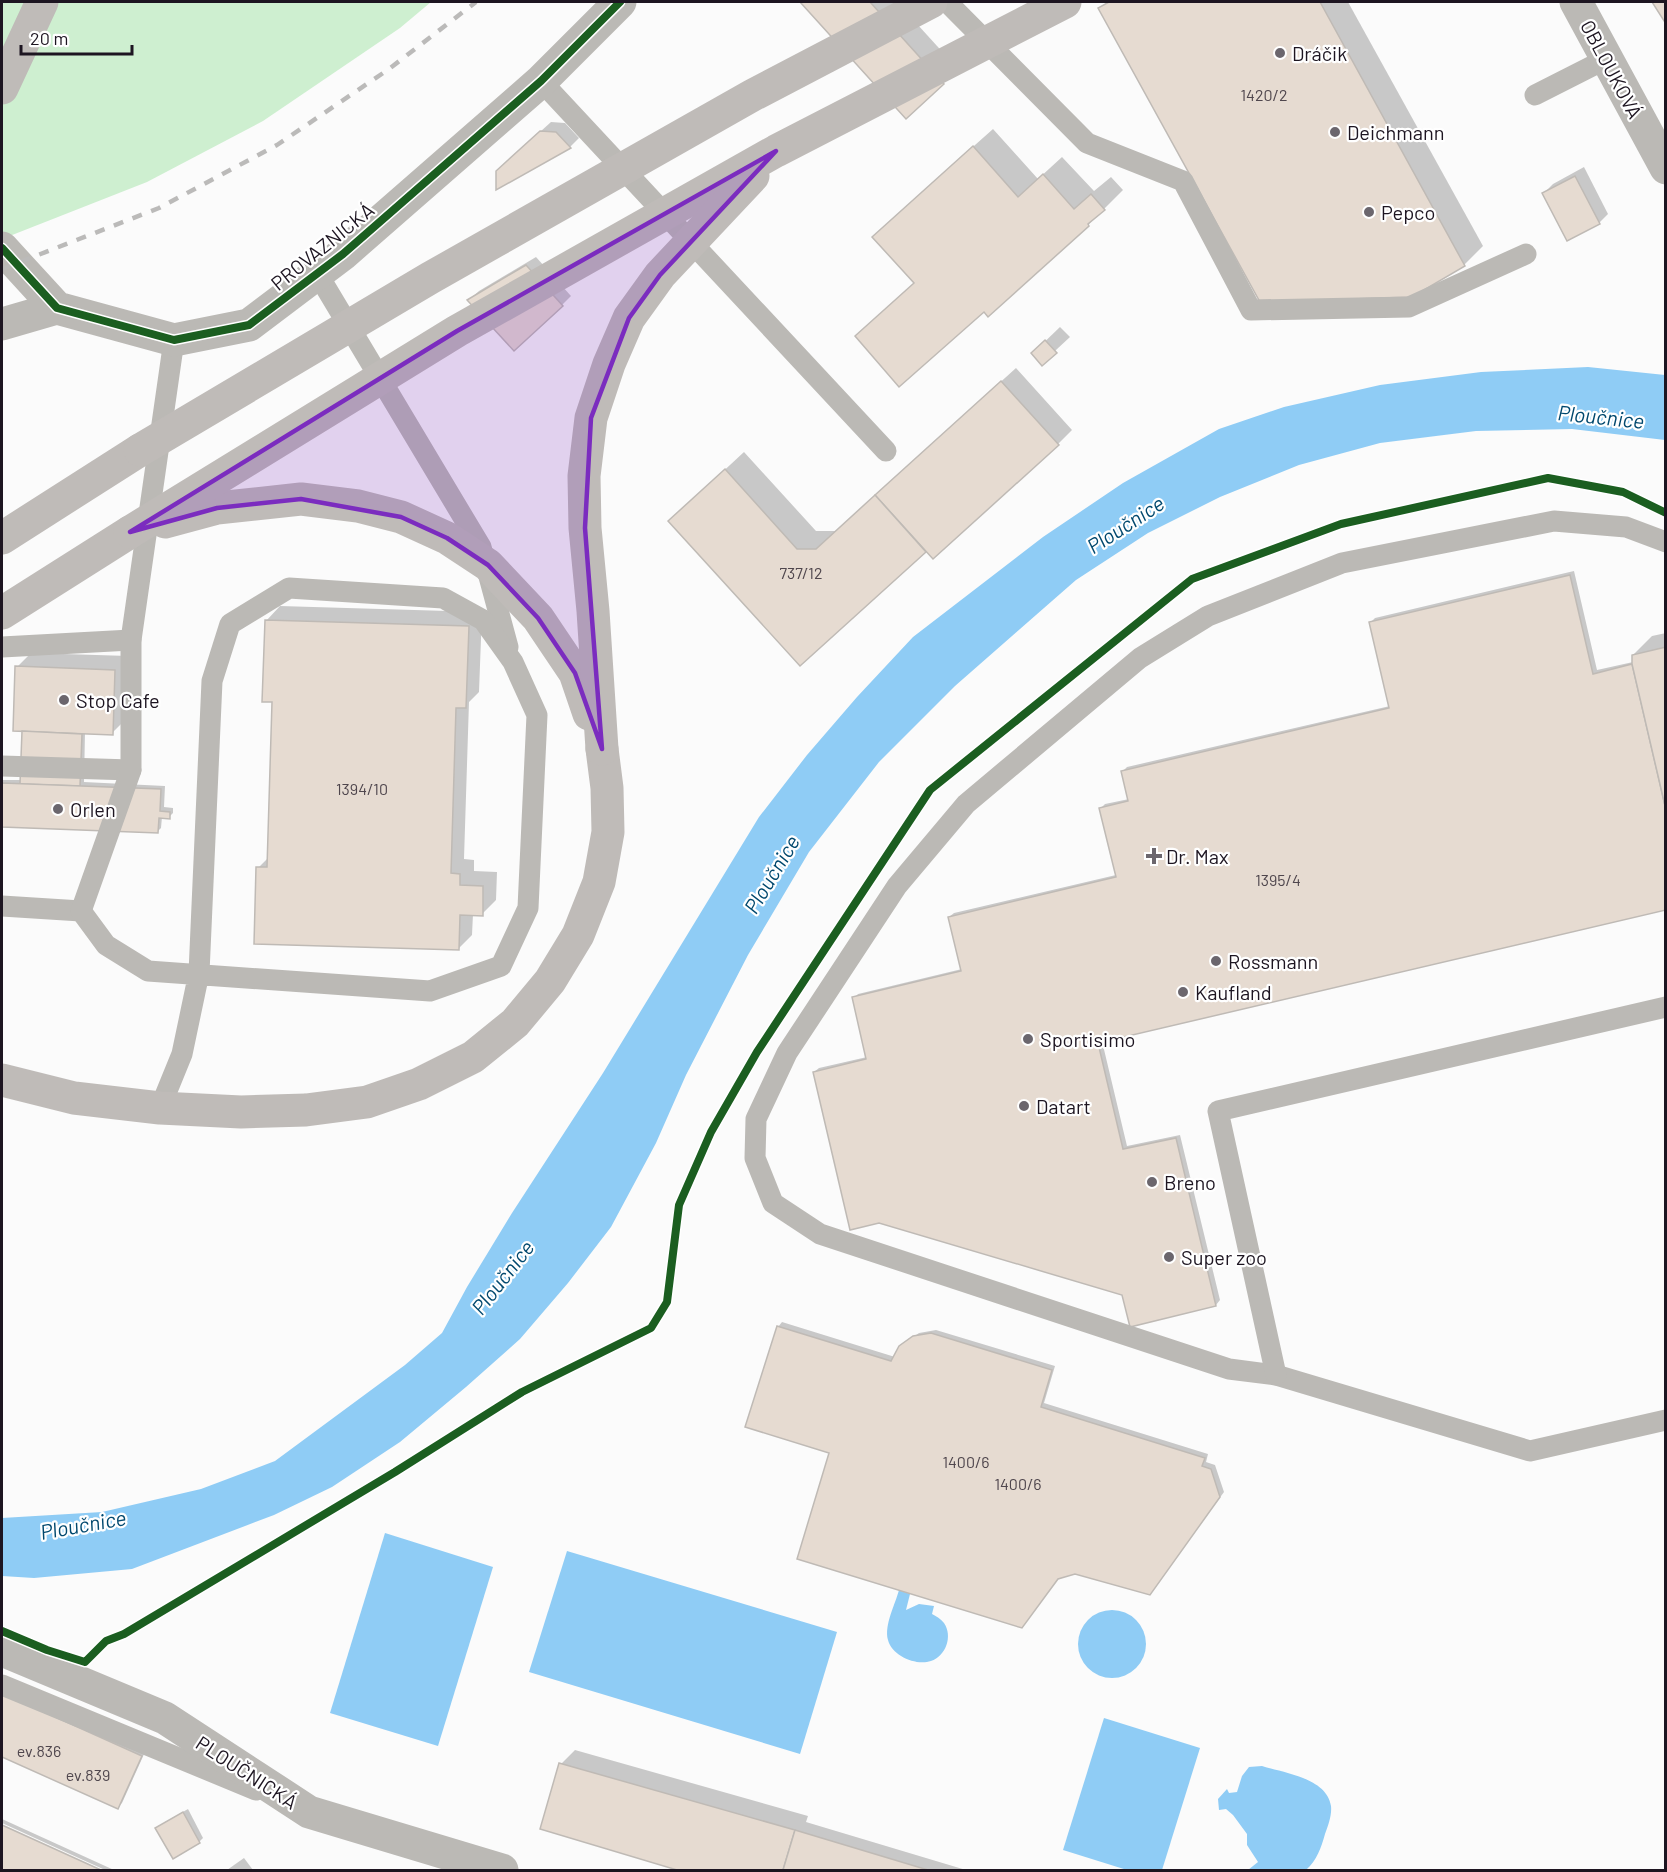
<svg xmlns="http://www.w3.org/2000/svg" width="1667" height="1872" font-family="Barlow,sans-serif">
<rect width="100%" height="100%" fill="#fbfbfb"/>
<path fill="#ceefd0" d="M2 2H431L400 28 263 121 147 182 2 239Z"/>
<g fill="#8fccf5">
<path d="M1588 367 1665 375V440L1572 429 1476 431 1380 443 1299 465 1220 497 1148 533 1076 580 955 686 879 762 809 852 748 955 686 1075 656 1143 611 1227 568 1283 520 1339 466 1387 400 1442 332 1487 274 1515 132 1569 34 1578 2 1576V1518L102 1512 201 1489 275 1461 405 1365 442 1333 467 1287 512 1213 603 1073 759 817 807 755 857 697 913 637 1043 537 1123 483 1219 429 1284 407 1380 385 1481 372Z"/>
<path d="M385 1533 493 1567 438 1746 330 1713Z"/>
<path d="M567 1551 837 1632 800 1754 529 1672Z"/>
<path d="M899 1590 910 1594 906 1610 919 1604 934 1606 932 1614C936 1616 941 1619 944 1623 953 1636 946 1656 931 1661 916 1666 892 1656 888 1640 884 1625 895 1605 899 1590Z"/>
<circle cx="1112" cy="1644" r="34"/>
<path d="M1104 1718 1200 1748 1162 1870H1127L1063 1850Z"/>
<path d="M1262 1766C1284 1773 1327 1778 1331 1806 1332 1815 1328 1826 1325 1834 1321 1848 1317 1860 1306 1870H1248L1258 1862 1247 1845V1834L1233 1815 1226 1809 1219 1810 1218 1799 1227 1789 1229 1793 1237 1792 1242 1776 1249 1767Z"/>
</g>
<g fill="#0003">
<path d="M802 2H897L958 69 906 117Z"/>
<path d="M1107 2H1348L1483 246 1464 265 1099 9Z"/>
<path d="M551 122 565 123 579 138 570 147 508 161Z"/>
<path d="M993 129 1038 179 1062 157 1094 191 1111 177 1123 190 1088 225 984 310 915 282 893 218Z"/>
<path d="M1584 167 1608 214 1599 223 1544 193 1553 184Z"/>
<path d="M536 257 571 296 562 305 469 300 479 291Z"/>
<path d="M1060 327 1070 337 1042 363 1033 353Z"/>
<path d="M1016 368 1072 430 1058 444 926 550 800 664 689 503 744 452 816 531H836Z"/>
<path d="M1574 571 1597 670 1633 662V655L1652 636 1666 633V908L1102 1041 1127 1146 1180 1135 1220 1300 1216 1305 1124 1294 814 1072 819 1068 867 1057 854 998 858 994 962 969 949 917 954 913 1116 875 1101 808 1105 804 1129 799 1123 771 1127 767 1390 706 1371 622 1375 618Z"/>
<path d="M280 606 482 612 479 692 469 702 464 859 474 860V871L497 872 496 900 482 914H473L472 935 458 949 258 868 269 857 274 700 266 621Z"/>
<path d="M31 653 129 656 126 719 112 733 85 732 84 782 165 786 164 807 173 808V813L169 817H162L161 828 157 832 2 825V780H22L24 732 17 667Z"/>
<path d="M782 1322 895 1357 906 1342 919 1333 936 1330 1055 1366 1044 1403 1208 1454 1206 1462 1215 1465 1224 1492 1150 1593 831 1452 778 1327Z"/>
<path d="M2 1687 145 1752 122 1803 117 1807 2 1756Z"/>
<path d="M575 1750 808 1816 806 1822 966 1870H683L542 1828 561 1764Z"/>
<path d="M188 1809 203 1838 199 1842 157 1828 162 1824Z"/>
<path d="M2 1819 114 1870H105L2 1823Z"/>
<path d="M2 1827 97 1870H2Z"/>
<path d="M244 1858 253 1870H227Z"/>
</g>
<g fill="#e6dbd1" stroke="#bfbab5" stroke-width="1.5">
<path d="M800 2H870L944 84 906 119Z"/>
<path d="M1109 2H1320L1465 266 1412 297 1260 302 1098 8Z"/>
<path d="M1652 2H1666V24Z"/>
<path d="M540 131 556 132 571 148 496 190V171Z"/>
<path d="M973 146 1018 197 1043 174 1074 209 1091 194 1105 210 1088 224 1089 226 988 317 984 312 899 387 855 336 914 283 872 237Z"/>
<path d="M1575 176 1600 224 1567 241 1542 193Z"/>
<path d="M526 265 563 306 514 351 467 300Z"/>
<path d="M1045 340 1057 353 1042 366 1031 353Z"/>
<path d="M1001 381 1059 445 933 559 875 495Z"/>
<path d="M725 469 797 549H816L875 495 926 552 800 666 668 521Z"/>
<path d="M1570 575 1593 674 1632 664 1666 810V910L1098 1043 1123 1149 1176 1138 1216 1306 1130 1327 1122 1295 879 1223 850 1230 813 1072 866 1059 852 997 961 971 948 917 1116 877 1099 808 1128 801 1121 771 1389 708 1369 622Z"/>
<path d="M265 620 469 626 466 708H456L451 873 460 874V885L483 886V916L460 915 459 950 254 944 256 867H267L272 702H262Z"/>
<path d="M1666 647V810L1632 664V655Z"/>
<path d="M15 666 115 670 113 735 13 731Z"/>
<path d="M22 731 82 734 80 786 20 784Z"/>
<path d="M2 783 161 789 160 811 170 812V819L159 818 158 833 2 827Z"/>
<path d="M777 1326 891 1361 899 1346 913 1336 931 1333 1052 1370 1041 1407 1205 1458 1202 1466 1211 1469 1220 1497 1150 1595 1075 1574 1058 1579 1022 1628 797 1559 829 1453 745 1427Z"/>
<path d="M2 1693 142 1756 118 1809 2 1757Z"/>
<path d="M559 1763 795 1830 783 1870H677L540 1829Z"/>
<path d="M183 1812 200 1843 173 1859 155 1828Z"/>
<path d="M2 1825 101 1870H2Z"/>
<path d="M795 1830 928 1870H783Z"/>
</g>
<g fill="none" stroke-linecap="round" stroke-linejoin="round">
<g stroke="#bbb9b5" stroke-width="21">
<path d="M947 2 1087 143 1183 181 1251 310 1409 307 1526 254"/>
<path d="M541 81 886 451"/>
<path d="M1535 95 1606 59"/>
<path d="M317 273 481 547 508 647"/>
<path d="M1666 542 1626 527 1554 521 1342 563 1208 616 1140 658 966 804 897 886 787 1053 756 1119 755 1158 773 1203 820 1234 1229 1369 1276 1375 1530 1451 1666 1420"/>
<path d="M2 647 131 640"/>
<path d="M2 766 131 770"/>
<path d="M2 906 81 911"/>
<path d="M81 911 106 945 148 971 430 991 501 966 528 908 537 715 513 662 483 620 443 598 289 588 230 624 212 681 199 973 182 1054 160 1108"/>
<path d="M81 911 131 770V640L174 340"/>
<path d="M1276 1375 1218 1111 1666 1007"/>
<path d="M2 1685 256 1790"/>
</g>
<g stroke="#bbb9b5" stroke-width="33">
<path d="M1576 2 1666 168"/>
<path d="M2 248 57 308 174 340 249 325 343 254 541 81 620 2"/>
<path d="M2 324 57 308"/>
<path d="M2 1650 165 1718 309 1812 502 1870"/>
</g>
<g stroke="#bfbbb8" stroke-width="33">
<path d="M2 88 42 2"/>
<path d="M2 538 140 450"/>
<path d="M2 613 130 532"/>
<path d="M2 1080 74 1098 160 1108 241 1112 306 1110 367 1102 419 1084 473 1057 515 1023 550 981 578 935 599 882 608 832 607 788 602 749"/>
</g>
<path stroke="#bbbab9" stroke-width="4.5" stroke-dasharray="10 10" stroke-linecap="butt" d="M2 269 159 208 277 145 389 69 476 2"/>
<g stroke="#bfbbb8" stroke-width="33">
<path d="M140 450 430 278 753 95 931 2"/>
<path d="M165 522 217 508 301 499 358 506 401 517 447 538 488 565 538 618 575 673 589 714"/>
<path d="M130 532 457 331 776 151 1065 2"/>
<path d="M602 749 593 611 585 528 584 476 591 418 609 364 629 318 660 275 753 176"/>
</g>
<defs>
<g id="cycleway">
<path d="M2 248 57 308 174 340 249 325 343 254 541 81 620 2"/>
<path d="M2 1631 47 1650 85 1662 106 1641 124 1634 395 1472 522 1392 651 1328 667 1302 679 1205 711 1132 757 1052 930 790 1192 579 1341 524 1548 478 1623 492 1666 513"/>
</g>
</defs>
<use href="#cycleway" stroke="#fff" stroke-width="11"/>
<use href="#cycleway" stroke="#1b5e20" stroke-width="8"/>
</g>
<path fill="#7b2cbf" fill-opacity="0.2" stroke="#7b2cbf" stroke-width="4.5" stroke-linejoin="round" d="M776 151 660 275 629 318 591 418 585 528 602 749 575 673 538 618 488 565 447 538 401 517 301 499 217 508 130 532 457 331Z"/>
<g fill="#6b666d" stroke="#fff" stroke-width="2">
<circle cx="1280" cy="53" r="6"/>
<circle cx="1335" cy="132" r="6"/>
<circle cx="1369" cy="212" r="6"/>
<circle cx="64" cy="700" r="6"/>
<circle cx="58" cy="809" r="6"/>
<path d="M1151 847h6v6h6v6h-6v6h-6v-6h-6v-6h6z"/>
<circle cx="1216" cy="961" r="6"/>
<circle cx="1183" cy="992" r="6"/>
<circle cx="1028" cy="1039" r="6"/>
<circle cx="1024" cy="1106" r="6"/>
<circle cx="1152" cy="1182" r="6"/>
<circle cx="1169" cy="1257" r="6"/>
</g>
<g text-anchor="middle" dominant-baseline="central" stroke-width="4.5" stroke-linejoin="round" paint-order="stroke">
<g font-size="16" fill="#4f464d">
<text x="1264" y="94">1420/2</text>
<text x="801" y="572">737/12</text>
<text x="362" y="788">1394/10</text>
<text x="1278" y="879">1395/4</text>
<text x="966" y="1461">1400/6</text>
<text x="1018" y="1483">1400/6</text>
<text x="39" y="1750">ev.836</text>
<text x="88" y="1774">ev.839</text>
</g>
<g font-size="20" fill="#1d1521" stroke="#fff" text-anchor="start">
<text x="1292" y="53">Dráčik</text>
<text x="1347" y="132">Deichmann</text>
<text x="1381" y="212">Pepco</text>
<text x="76" y="700">Stop Cafe</text>
<text x="70" y="809">Orlen</text>
<text x="1166" y="856">Dr. Max</text>
<text x="1228" y="961">Rossmann</text>
<text x="1195" y="992">Kaufland</text>
<text x="1040" y="1039">Sportisimo</text>
<text x="1036" y="1106">Datart</text>
<text x="1164" y="1182">Breno</text>
<text x="1181" y="1257">Super zoo</text>
</g>
<g font-size="20" fill="#1d1521" stroke="#fff">
<text transform="translate(1612 69) rotate(62)">OBLOUKOVÁ</text>
<text transform="translate(322 246) rotate(-39)">PROVAZNICKÁ</text>
<text transform="translate(247 1772) rotate(33)">PLOUČNICKÁ</text>
</g>
<g font-size="21" font-style="italic" fill="#00486e" stroke="#fff">
<text transform="translate(1601 416) rotate(6)">Ploučnice</text>
<text transform="translate(1125 524) rotate(-33)">Ploučnice</text>
<text transform="translate(771 874) rotate(-59)">Ploučnice</text>
<text transform="translate(502 1277) rotate(-52)">Ploučnice</text>
<text transform="translate(83 1524) rotate(-10)">Ploučnice</text>
</g>
</g>
<rect width="1667" height="1872" fill="none" stroke="#1d1521" stroke-width="6"/>
<path d="M21 45v9h111v-9" fill="none" stroke="#1d1521" stroke-width="3"/>
<text x="30" y="45" font-size="18" fill="#1d1521" stroke="#ffffff" stroke-width="4.5" paint-order="stroke">20 m</text>
</svg>
